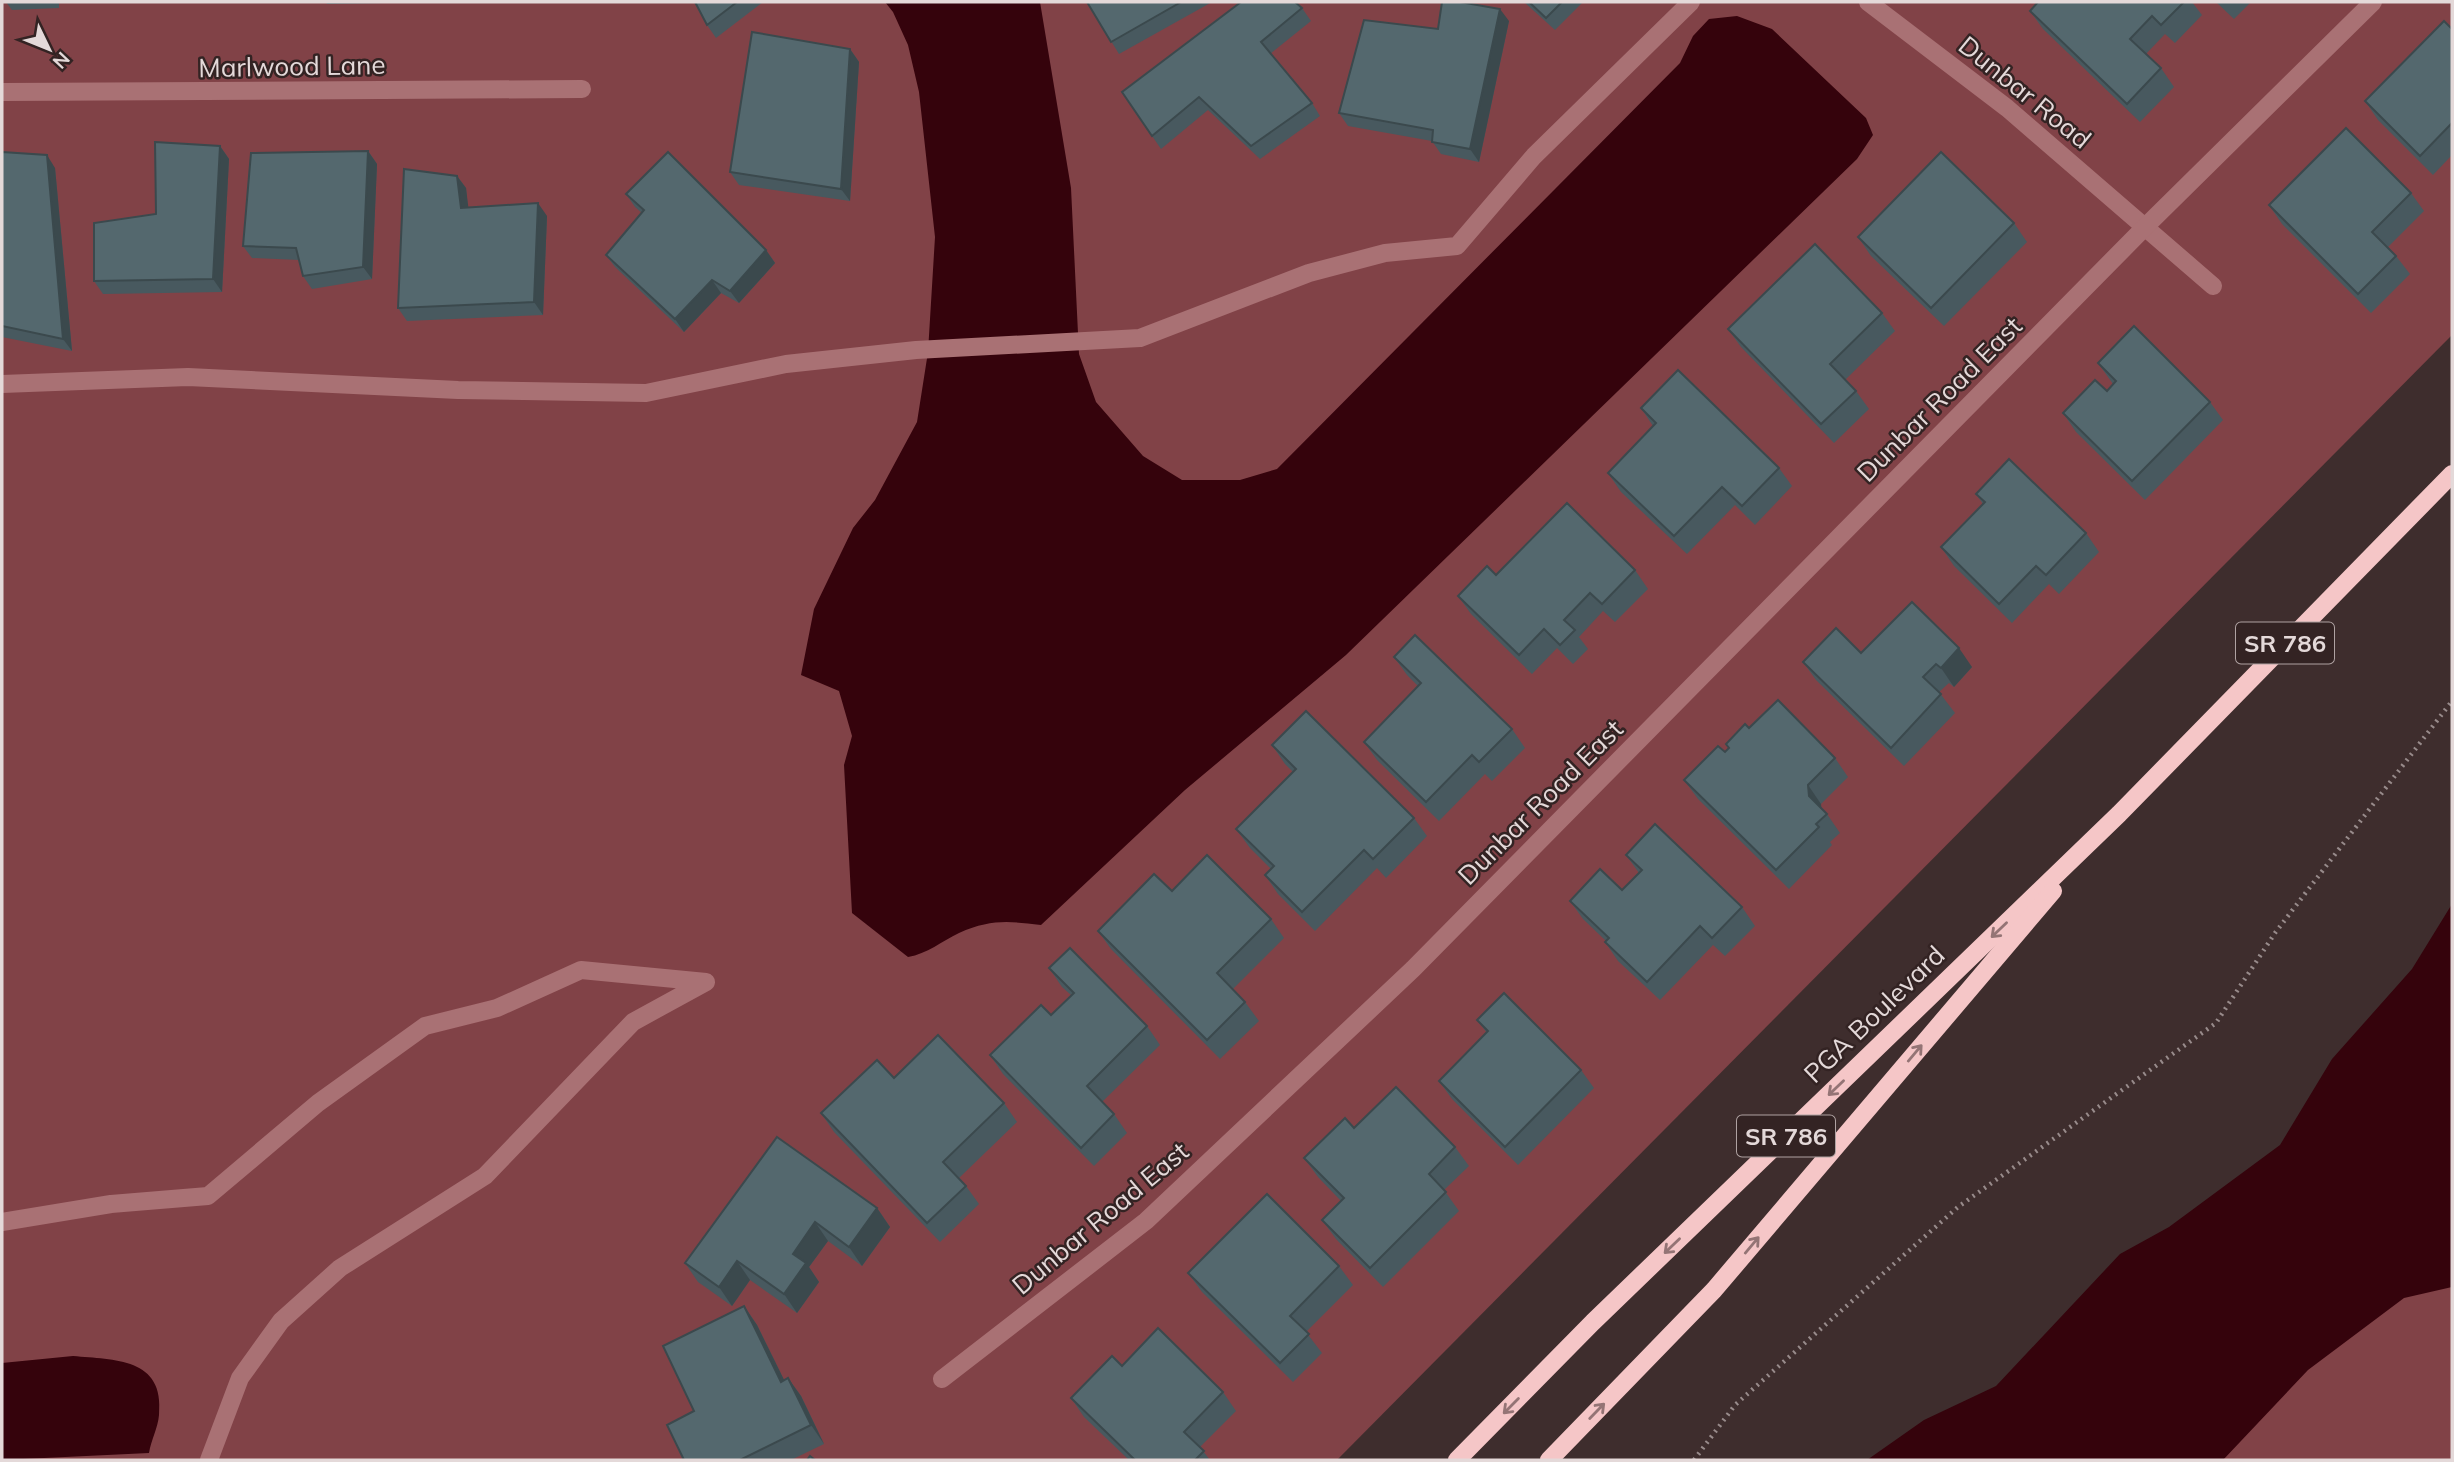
<svg xmlns="http://www.w3.org/2000/svg" width="2454" height="1462" font-family="Mulish,sans-serif">
<rect width="100%" height="100%" fill="#3e2d2d"/>
<g fill="#814247">
<path d="M2 2H2452V335L1337 1460H2Z"/>
<path d="M2452 1053V1460H2052Z"/>
</g>
<g fill="#35030c">
<path d="M885 2H1040L1071 188 1079 354 1096 402 1143 456 1182 480H1240L1277 469 1680 63 1693 36 1709 19 1737 16 1772 29 1866 118 1873 135 1857 159 1346 655 1185 790 1041 925C1008 921 991 919 959 933 942 941 927 954 908 957L852 913 844 765 852 736 839 691 801 675 814 609 853 528 875 500 917 422 928 352 935 237 919 92 908 45 893 12Z"/>
<path d="M2452 904V1287L2404 1298 2308 1370 2223 1460H1867L1924 1420 1996 1386 2120 1254 2169 1227 2280 1145 2332 1059 2412 969Z"/>
<path d="M73 1356C114 1360 165 1357 159 1415 158 1428 151 1440 149 1453L2 1460V1363Z"/>
</g>
<g fill="none" stroke-linecap="round" stroke-linejoin="round">
<path stroke="#988b8b" stroke-width="4.5" stroke-dasharray="2 5" stroke-linecap="butt" d="M1694 1460 1735 1405 1958 1207 2216 1023 2275 933 2452 701"/>
<g stroke="#a97174" stroke-width="18">
<path d="M1868 2 2007 108 2213 286"/>
<path d="M2 92 582 89"/>
<path d="M2 384 188 377 458 390 646 393 786 364 916 350 1140 338 1309 273 1385 253 1457 246 1534 156 1691 2"/>
<path d="M2 1222 111 1204 208 1196 318 1103 425 1026 497 1008 581 970 706 982 633 1022 485 1176 340 1268 281 1321 240 1378 209 1460"/>
<path d="M942 1379 1146 1221 1413 969 2144 228 2373 2"/>
</g>
<g stroke="#f5c6c7" stroke-width="18">
<path d="M1457 1460 1593 1322 2119 814 2452 474"/>
<path d="M1549 1460 1714 1290 2053 891"/>
</g>
</g>
<g fill="#48595f">
<path d="M6 2H59V8L12 10Z"/>
<path d="M144 2H272L145 3Z"/>
<path d="M326 2H443L327 4Z"/>
<path d="M695 2H763L716 38 707 25Z"/>
<path d="M1087 2H1212L1119 54Z"/>
<path d="M1524 2H1583L1555 30Z"/>
<path d="M2038 2H2192L2202 15 2175 43 2165 34 2146 54 2161 68 2174 87 2140 122 2043 29 2030 11Z"/>
<path d="M2216 2H2251L2234 19Z"/>
<path d="M1302 8 1311 21 1270 54 1312 103 1320 116 1260 159 1208 110 1161 149 1122 92Z"/>
<path d="M1509 21 1479 162 1441 154 1432 141 1348 126 1339 113 1438 29Z"/>
<path d="M2452 29V155L2433 175 2378 120 2365 101Z"/>
<path d="M850 49 859 62 850 201 739 185 730 172Z"/>
<path d="M220 146 229 159 222 292 103 294 94 281Z"/>
<path d="M368 151 377 164 372 279 312 289 303 276 299 260 252 258 243 246Z"/>
<path d="M2 152 55 168 72 351 2 337Z"/>
<path d="M457 176 466 188 468 208 547 216 543 315 407 321 398 308Z"/>
<path d="M2411 193 2424 211 2388 247 2396 256 2410 274 2371 313 2282 224 2269 205Z"/>
<path d="M626 194 766 250 775 263 739 303 721 293 684 332 615 267 606 255 642 213 635 207Z"/>
<path d="M2014 223 2027 242 1944 326 1871 256 1858 237Z"/>
<path d="M1882 313 1895 331 1845 380 1856 391 1869 409 1834 443 1741 347 1728 329Z"/>
<path d="M2098 363 2210 402 2223 420 2145 500 2076 432 2063 413 2107 391 2113 384Z"/>
<path d="M1641 408 1779 468 1792 486 1755 525 1735 505 1687 554 1621 492 1608 473 1653 426Z"/>
<path d="M1976 494 2086 533 2099 552 2059 594 2049 584 2012 623 1954 566 1941 547 1983 504Z"/>
<path d="M1635 570 1648 589 1615 622 1603 611 1579 637 1588 649 1573 664 1557 648 1532 674 1471 614 1458 596 1496 575Z"/>
<path d="M1861 653 1972 667 1954 687 1949 683 1939 692 1955 713 1904 766 1816 680 1803 662Z"/>
<path d="M1394 657 1512 729 1525 748 1492 781 1485 774 1439 821 1377 760 1364 742 1418 686 1407 675Z"/>
<path d="M1749 728 1835 758 1848 777 1821 804V808L1827 814 1840 833 1830 842 1832 845 1789 889 1698 799 1684 780 1725 752Z"/>
<path d="M1272 745 1414 818 1427 836 1386 878 1377 868 1315 931 1278 894 1265 875 1271 869 1250 848 1236 829 1293 772 1285 764Z"/>
<path d="M1626 855 1742 907 1755 926 1725 956 1713 945 1660 1000 1618 961 1605 942 1606 941 1583 919 1570 901 1622 890 1639 873Z"/>
<path d="M1172 891 1271 919 1284 938 1233 989 1245 1002 1259 1021 1220 1059 1111 949 1098 931Z"/>
<path d="M1049 968 1147 1026 1160 1045 1102 1102 1114 1114 1127 1133 1094 1166 1003 1074 990 1055 1051 1015 1071 995 1062 987Z"/>
<path d="M1477 1020 1581 1070 1594 1088 1518 1165 1452 1099 1439 1081 1487 1033Z"/>
<path d="M894 1078 1004 1103 1017 1122 959 1178 966 1186 979 1204 940 1242 834 1132 821 1113Z"/>
<path d="M1354 1128 1455 1147 1469 1166 1444 1190 1459 1211 1383 1287 1336 1239 1322 1220 1341 1201 1318 1177 1304 1158Z"/>
<path d="M777 1137 877 1208 890 1227 862 1266 828 1241 809 1267 819 1282 797 1313 750 1280 732 1306 698 1282 685 1263Z"/>
<path d="M1339 1266 1353 1285 1306 1332 1322 1353 1293 1382 1202 1292 1188 1273Z"/>
<path d="M744 1306 757 1325 784 1380 788 1378 801 1396 824 1444 791 1460H684L694 1411Z"/>
<path d="M1122 1366 1223 1392 1236 1411 1200 1447 1210 1460H1129L1084 1417 1071 1398Z"/>
</g>
<g fill="#3b494d">
<path d="M1500 9 1509 21 1479 162 1470 149Z"/>
<path d="M850 49 859 62 850 201 841 189Z"/>
<path d="M220 146 229 159 222 292 213 279Z"/>
<path d="M368 151 377 164 372 279 363 267Z"/>
<path d="M47 155 55 168 72 351 63 339Z"/>
<path d="M457 176 466 188 470 221 461 208Z"/>
<path d="M538 203 547 216 543 315 534 302Z"/>
<path d="M766 250 775 263 739 303 730 291Z"/>
<path d="M712 280 721 293 684 332 675 319Z"/>
<path d="M1959 648 1972 667 1954 687 1941 668Z"/>
<path d="M1808 785 1821 804 1822 814 1809 796Z"/>
<path d="M877 1208 890 1227 862 1266 849 1247Z"/>
<path d="M815 1222 828 1241 809 1267 819 1282 797 1313 784 1294 793 1254Z"/>
<path d="M737 1261 750 1280 732 1306 719 1287Z"/>
<path d="M744 1306 757 1325 794 1400 781 1382Z"/>
<path d="M788 1378 801 1396 824 1444 811 1425Z"/>
</g>
<g fill="#54686e" stroke="#3b494d" stroke-width="2">
<path d="M695 2H737L707 25Z"/>
<path d="M1087 2H1181L1111 42Z"/>
<path d="M1241 2H1295L1302 8 1261 42 1312 103 1251 146 1199 97 1152 136 1122 92Z"/>
<path d="M1442 2H1460L1500 9 1470 149 1432 142 1433 130 1339 113 1364 20 1438 29Z"/>
<path d="M1529 2H1562L1546 18Z"/>
<path d="M2038 2H2184L2161 25 2152 16 2130 39 2161 68 2127 104 2030 11Z"/>
<path d="M2444 21 2452 29V123L2420 156 2365 101Z"/>
<path d="M752 32 850 49 841 189 730 172Z"/>
<path d="M2346 128 2411 193 2372 232 2396 256 2358 294 2269 205Z"/>
<path d="M155 142 220 146 213 279 94 281V223L156 214Z"/>
<path d="M368 151 363 267 303 276 296 248 243 246 251 153Z"/>
<path d="M2 152 47 155 63 339 2 326Z"/>
<path d="M668 152 766 250 730 291 712 280 675 319 606 255 644 210 626 194Z"/>
<path d="M1941 152 2014 223 1931 308 1858 237Z"/>
<path d="M404 169 457 176 461 208 538 203 534 302 398 308Z"/>
<path d="M1815 244 1882 313 1830 364 1856 391 1821 424 1728 329Z"/>
<path d="M2134 326 2210 402 2132 481 2063 413 2095 380 2107 391 2116 381 2098 363Z"/>
<path d="M1678 370 1779 468 1742 506 1722 487 1674 536 1608 473 1656 423 1641 408Z"/>
<path d="M2009 459 2086 533 2046 575 2036 566 1999 604 1941 547 1985 502 1976 494Z"/>
<path d="M1567 503 1635 570 1602 604 1590 593 1564 620 1575 630 1560 645 1544 629 1519 655 1458 596 1487 566 1496 575Z"/>
<path d="M1912 602 1959 648 1941 668 1936 664 1923 677 1941 694 1891 748 1803 662 1836 628 1861 653Z"/>
<path d="M1415 635 1512 729 1479 762 1472 755 1426 802 1364 742 1421 683 1394 657Z"/>
<path d="M1778 700 1835 758 1808 785 1809 796 1827 814 1816 824 1819 827 1776 870 1684 780 1718 746 1725 752 1729 748 1726 744 1745 724 1749 728Z"/>
<path d="M1306 711 1414 818 1373 859 1364 850 1302 912 1265 875 1274 866 1236 829 1296 769 1272 745Z"/>
<path d="M1655 824 1742 907 1712 938 1700 926 1647 982 1605 942 1609 938 1570 901 1600 869 1622 890 1642 870 1626 855Z"/>
<path d="M1207 855 1271 919 1217 973 1245 1002 1207 1040 1098 931 1154 874 1172 891Z"/>
<path d="M1070 948 1147 1026 1087 1086 1114 1114 1081 1148 990 1055 1041 1005 1051 1015 1074 993 1049 968Z"/>
<path d="M1504 993 1581 1070 1505 1147 1439 1081 1488 1031 1477 1020Z"/>
<path d="M938 1035 1004 1103 943 1162 966 1186 927 1223 821 1113 877 1060 894 1078Z"/>
<path d="M1396 1087 1455 1147 1429 1174 1446 1192 1370 1268 1322 1220 1344 1198 1304 1158 1345 1118 1354 1128Z"/>
<path d="M777 1137 877 1208 849 1247 815 1222 793 1254 806 1263 784 1294 737 1261 719 1287 685 1263Z"/>
<path d="M1267 1194 1339 1266 1290 1316 1309 1334 1280 1363 1188 1273Z"/>
<path d="M744 1306 781 1382 788 1378 811 1425 740 1460H684L667 1425 694 1411 663 1346Z"/>
<path d="M1158 1328 1223 1392 1184 1432 1204 1451 1195 1460H1135L1071 1398 1112 1356 1122 1366Z"/>
<path d="M810 1456 815 1460H807Z"/>
</g>
<defs><path id="oneway-shaft" d="M-6 0H5M1.5-3L5.5 0L1.5 3" fill="none" stroke-width="1.6" stroke-linecap="round" stroke-linejoin="round" transform="scale(1.75)"/></defs>
<g stroke="#947475">
<use href="#oneway-shaft" transform="translate(1999 930) rotate(136)"/>
<use href="#oneway-shaft" transform="translate(1915 1053) rotate(-50)"/>
<use href="#oneway-shaft" transform="translate(1836 1088) rotate(136)"/>
<use href="#oneway-shaft" transform="translate(1752 1245) rotate(-50)"/>
<use href="#oneway-shaft" transform="translate(1672 1246) rotate(136)"/>
<use href="#oneway-shaft" transform="translate(1511 1406) rotate(135)"/>
<use href="#oneway-shaft" transform="translate(1597 1411) rotate(-46)"/>
</g>
<g text-anchor="middle" dominant-baseline="central" stroke-width="5" stroke-linejoin="round" paint-order="stroke">
<g fill="#332323" stroke="#afa2a2" stroke-width="2">
<rect x="2236" y="622.5" width="98" height="41" rx="5"/>
<rect x="1737" y="1115.5" width="98" height="41" rx="5"/>
</g>
<g font-size="24" font-weight="bold" fill="#e4d9d9">
<text x="2285" y="643">SR 786</text>
<text x="1786" y="1136">SR 786</text>
</g>
<g font-size="26" fill="#e4d9d9" stroke="#332323">
<text transform="translate(292 66) rotate(-1)">Marlwood Lane</text>
<text transform="translate(2025 92) rotate(39)">Dunbar Road</text>
<text transform="translate(1939 399) rotate(-45)">Dunbar Road East</text>
<text transform="translate(1540 802) rotate(-45)">Dunbar Road East</text>
<text transform="translate(1874 1014) rotate(-44)">PGA Boulevard</text>
<text transform="translate(1100 1218) rotate(-40)">Dunbar Road East</text>
</g>
</g>
<rect width="2454" height="1462" fill="none" stroke="#e4d9d9" stroke-width="7"/>
<g transform="translate(49 49) rotate(133)" stroke="#332323" stroke-width="5" paint-order="stroke">
<path d="M0-5L12 26L0 18L-12 26Z" fill="#e4d9d9"/>
<text y="-10" font-size="19" font-weight="bold" text-anchor="middle" fill="#e4d9d9">N</text>
</g>
</svg>
